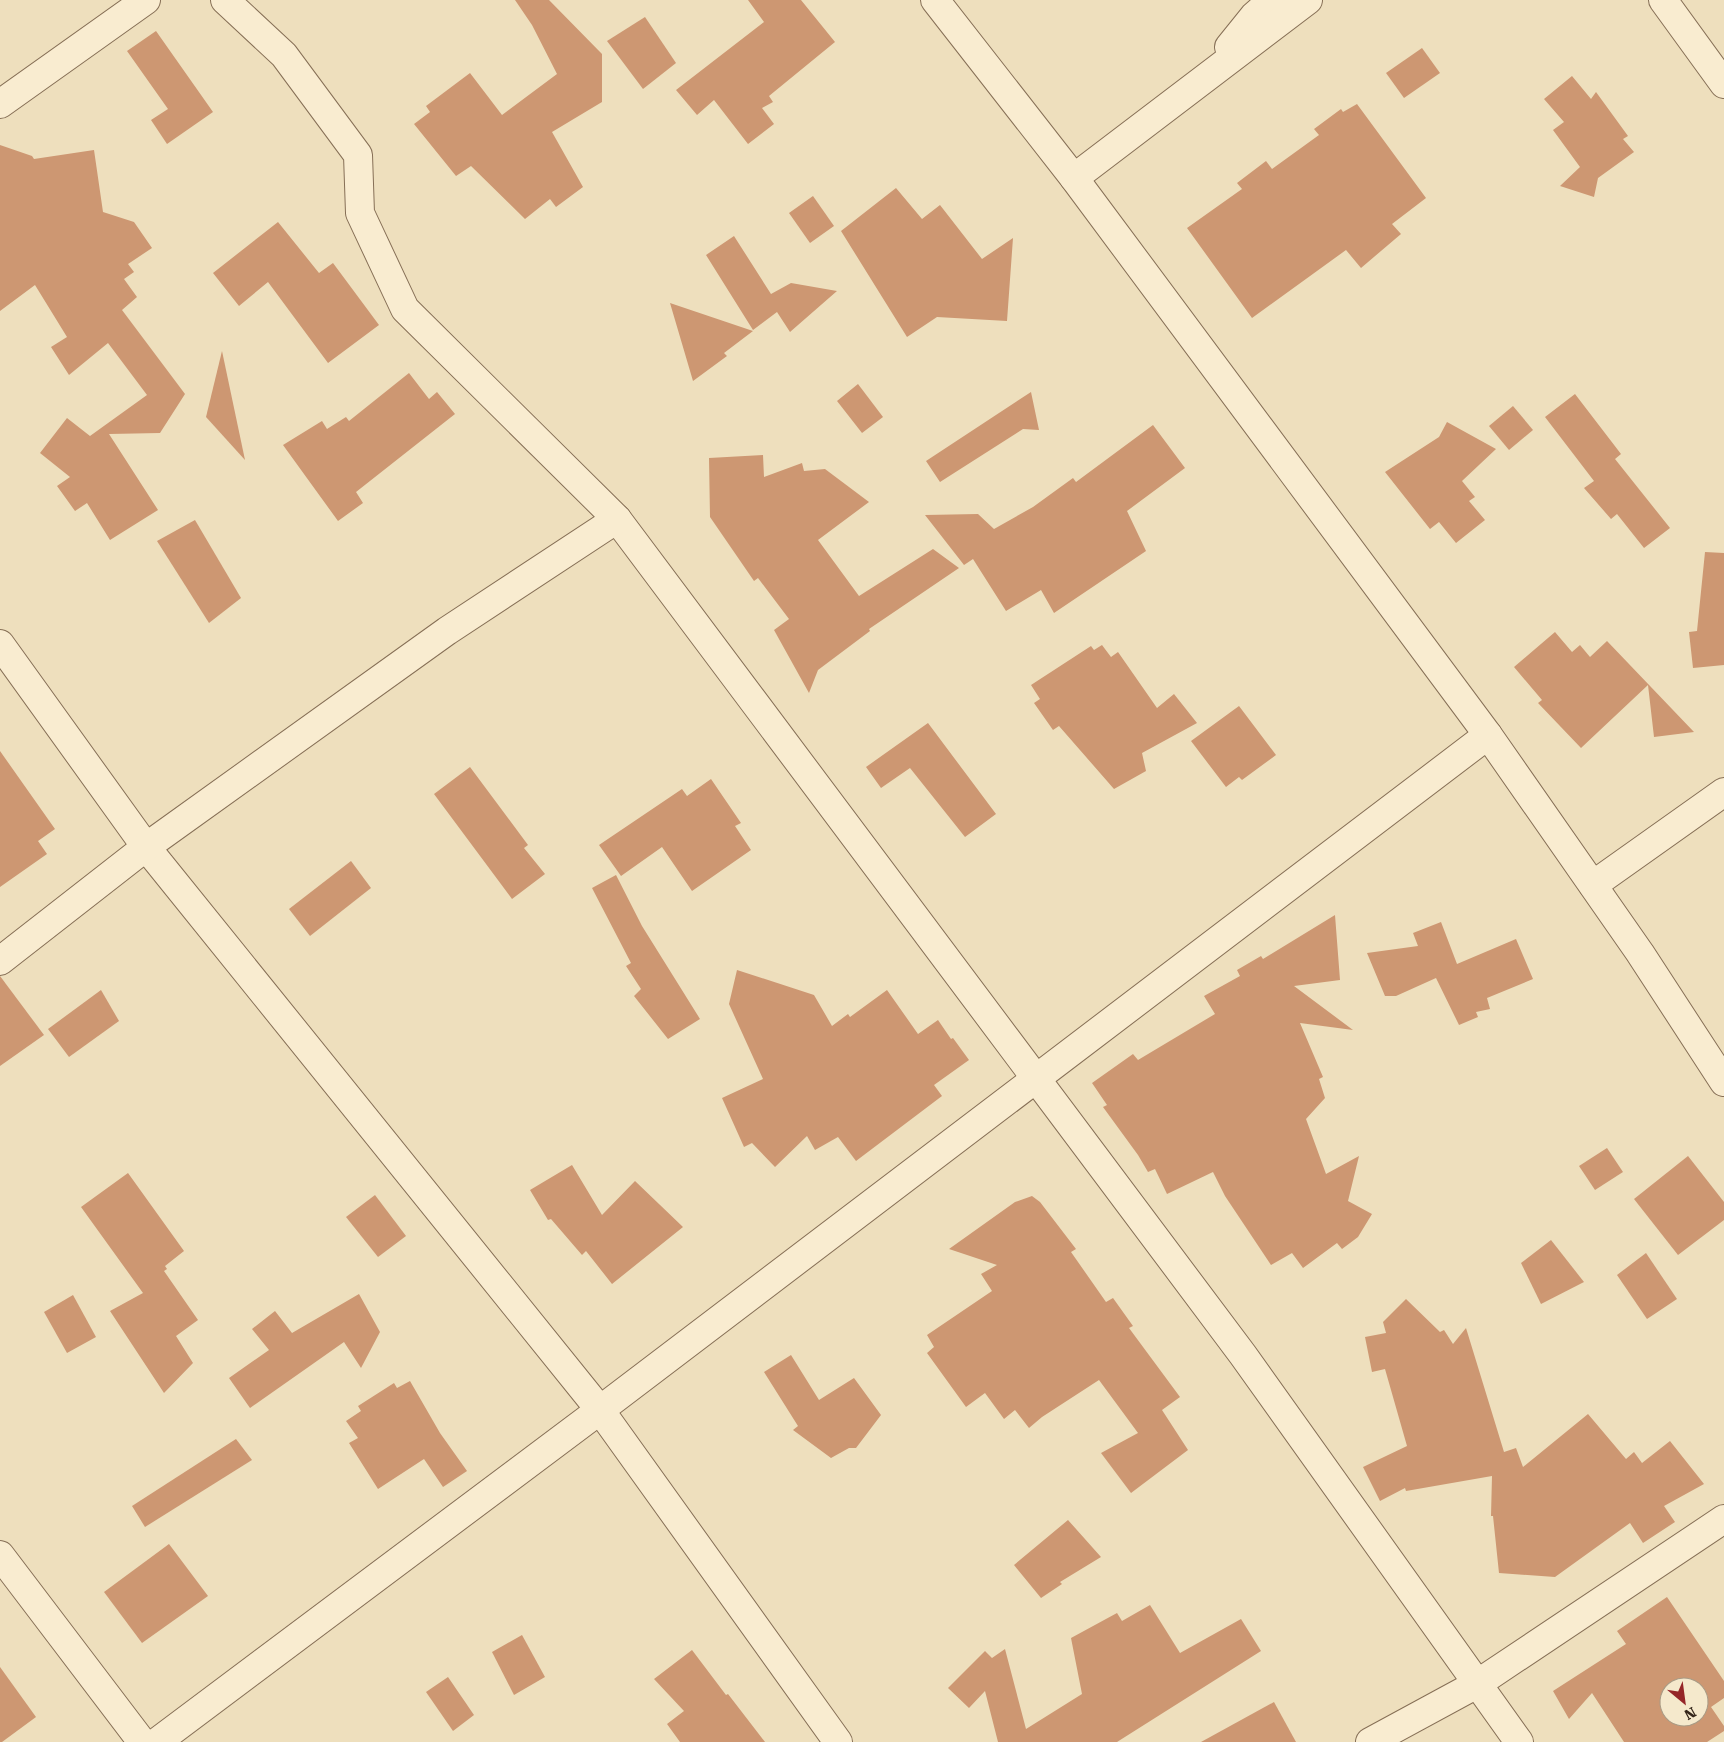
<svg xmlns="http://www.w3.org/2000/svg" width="1724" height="1742" font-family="'Roboto Serif',serif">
<rect width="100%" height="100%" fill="#eedfbd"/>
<g fill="#cd9772" fill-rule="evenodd">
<path d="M515 0H549L602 54V102L552 132 583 187 556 207 550 199 525 219 471 166 456 176 414 124 430 112 426 106 470 73 502 115 557 74 532 25Z"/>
<path d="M748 0H801L835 42 769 96 773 102 762 108 774 124 748 144 714 100 697 115 676 90 764 22Z"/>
<path d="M645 17 676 63 643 89 607 41Z"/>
<path d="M156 31 213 112 167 144 151 120 168 109 127 51Z"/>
<path d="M1422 48 1440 73 1404 98 1386 73Z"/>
<path d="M1572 76 1591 99 1596 92 1628 136 1623 139 1634 152 1598 178 1594 197 1560 186 1580 167 1553 130 1564 122 1544 99Z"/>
<path d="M1357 104 1426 198 1392 224 1401 234 1361 268 1346 250 1252 318 1187 228 1242 189 1237 183 1266 161 1272 169 1319 135 1314 129 1341 109 1343 112Z"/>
<path d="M0 145 32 156 34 159 94 150 103 212 134 222 152 248 128 264 134 272 124 279 137 297 122 310 185 394 160 433 109 434 158 510 110 540 87 503 75 511 57 486 70 477 40 453 67 418 90 436 147 395 108 343 69 375 51 347 67 337 35 285 0 311Z"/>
<path d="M896 188 922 219 940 205 982 259 1013 238 1007 321 937 317 907 337 841 231Z"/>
<path d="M813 196 834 226 810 243 789 213Z"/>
<path d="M278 222 319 273 333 263 379 325 328 363 268 282 239 306 213 273Z"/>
<path d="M734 236 771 294 791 283 837 291 790 332 777 312 753 330 706 255Z"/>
<path d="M670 303 753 331 724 353 727 356 693 381Z"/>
<path d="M222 351 245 460 206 417Z"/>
<path d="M409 373 429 399 437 392 455 414 356 492 363 503 338 521 283 445 322 421 327 429 346 417 349 421Z"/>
<path d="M858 384 883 417 862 433 837 401Z"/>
<path d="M1031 392 1039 430 1023 429 940 482 926 461Z"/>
<path d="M1575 394 1621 454 1615 459 1670 528 1644 548 1617 514 1611 519 1584 488 1594 481 1545 417Z"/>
<path d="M1513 406 1533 430 1509 450 1489 426Z"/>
<path d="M1447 422 1496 449 1462 481 1475 497 1469 501 1485 520 1456 543 1439 522 1430 529 1385 472 1439 437Z"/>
<path d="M1153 425 1185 468 1127 511 1146 551 1054 613 1041 590 1006 611 973 559 964 565 925 515 978 514 994 529 1033 507 1073 478 1076 482Z"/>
<path d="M763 455 764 477 802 463 804 471 825 469 869 502 818 540 859 596 933 549 959 568 869 629 870 631 818 670 809 693 774 630 789 619 758 578 754 581 710 517 709 458Z"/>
<path d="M195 520 241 598 209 623 157 541Z"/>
<path d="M1705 552 1724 553V665L1693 668 1689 632 1697 631Z"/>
<path d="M1555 632 1572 652 1580 645 1590 657 1607 641 1694 732 1654 737 1648 685 1581 748 1538 703 1542 700 1514 667Z"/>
<path d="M1102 645 1111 657 1118 652 1157 708 1174 694 1197 723 1142 753 1146 771 1114 789 1059 726 1053 730 1034 703 1040 699 1031 685 1091 646 1094 650Z"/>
<path d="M1239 706 1276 755 1242 780 1239 777 1226 787 1191 741Z"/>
<path d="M928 723 996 814 965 837 910 768 881 788 866 767Z"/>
<path d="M0 751 55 829 38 841 47 854 0 887Z"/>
<path d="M470 767 528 845 524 848 545 874 512 899 434 794Z"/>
<path d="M711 779 741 823 735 826 751 850 692 891 662 847 621 876 599 845 682 789 687 796Z"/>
<path d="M351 861 371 888 310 936 289 909Z"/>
<path d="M616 875 642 926 700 1019 668 1039 634 996 641 989 626 966 631 963 592 888Z"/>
<path d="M1335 915 1340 980 1294 986 1353 1030 1300 1023 1323 1077 1319 1079 1325 1098 1306 1119 1326 1174 1359 1156 1348 1201 1372 1214 1358 1237 1342 1249 1337 1243 1303 1268 1292 1253 1271 1265 1225 1196 1213 1172 1167 1194 1155 1169 1148 1172 1138 1155 1103 1107 1107 1105 1092 1083 1133 1054 1138 1060 1215 1014 1204 996 1240 976 1237 970 1261 956 1263 959Z"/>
<path d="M1441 922 1457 964 1516 939 1533 979 1487 998 1490 1009 1476 1012 1478 1017 1459 1025 1436 978 1396 996H1385L1367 953 1418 946 1413 933Z"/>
<path d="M737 970 814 995 832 1026 848 1014 850 1017 887 990 918 1034 938 1020 951 1039 953 1038 969 1060 934 1085 942 1096 856 1161 838 1137 815 1150 807 1136 775 1167 752 1143 744 1147 722 1098 763 1079 729 1004Z"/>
<path d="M0 976 44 1035 0 1066Z"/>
<path d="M101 990 119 1021 69 1057 48 1029Z"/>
<path d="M1607 1148 1623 1172 1595 1190 1579 1166Z"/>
<path d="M1688 1156 1724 1202V1220L1678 1255 1634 1199Z"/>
<path d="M572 1165 602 1215 635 1181 683 1227 612 1284 586 1251 582 1255 551 1219 548 1220 530 1190Z"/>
<path d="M128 1173 184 1251 165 1266 167 1269 164 1271 198 1320 176 1336 193 1363 164 1393 110 1311 143 1293 81 1207Z"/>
<path d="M375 1195 406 1236 378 1257 346 1217Z"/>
<path d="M1032 1196 1040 1202 1076 1249 1071 1252 1106 1302 1113 1298 1133 1326 1129 1328 1180 1397 1162 1410 1188 1450 1131 1493 1101 1453 1138 1433 1099 1380 1042 1417 1029 1428 1015 1410 1004 1419 985 1393 966 1407 927 1353 934 1347 927 1335 992 1291 981 1274 997 1265 949 1249 1015 1202Z"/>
<path d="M1551 1240 1584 1282 1541 1304 1521 1263Z"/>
<path d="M1646 1253 1677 1299 1647 1319 1617 1275Z"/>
<path d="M359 1294 380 1332 361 1368 344 1342 250 1408 229 1378 269 1350 252 1329 275 1311 292 1333Z"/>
<path d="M73 1295 96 1337 67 1353 44 1312Z"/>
<path d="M1406 1299 1440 1332 1444 1330 1453 1344 1466 1328 1504 1452 1516 1448 1523 1467 1588 1414 1626 1459 1634 1452 1642 1463 1670 1441 1704 1484 1664 1506 1675 1522 1643 1543 1630 1523 1555 1577 1499 1573 1493 1516H1491L1492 1476 1406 1491 1405 1488 1380 1501 1363 1467 1407 1446 1385 1369 1372 1372 1365 1337 1386 1333 1383 1322Z"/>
<path d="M791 1355 819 1400 854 1378 881 1415 856 1448H849L831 1458 793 1430 798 1426 764 1372Z"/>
<path d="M410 1381 440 1433 467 1471 443 1487 424 1459 378 1489 349 1443 358 1438 346 1421 361 1411 358 1406 394 1383 397 1388Z"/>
<path d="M236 1439 252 1460 145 1527 132 1506Z"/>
<path d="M1068 1520 1101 1557 1060 1582 1062 1584 1041 1598 1014 1565Z"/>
<path d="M169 1544 208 1596 142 1643 104 1592Z"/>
<path d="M1667 1597 1724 1681V1698L1711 1707 1724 1726V1731L1707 1742H1624L1592 1693 1569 1719 1553 1691 1626 1644 1617 1631ZM1669 1687H1699V1717H1669Z"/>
<path d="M1150 1605 1180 1653 1241 1619 1261 1651 1117 1742H998L985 1691 969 1708 948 1688 985 1651 992 1658 1005 1649 1026 1729 1082 1694 1071 1638 1117 1613 1122 1621Z"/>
<path d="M522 1635 545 1677 514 1695 492 1652Z"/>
<path d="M692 1650 726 1695 728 1694 765 1742H680L667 1724 684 1711 654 1679Z"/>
<path d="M0 1667 36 1717 2 1742H0Z"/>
<path d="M448 1677 474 1715 453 1731 426 1692Z"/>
<path d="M1274 1702 1296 1742H1201Z"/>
</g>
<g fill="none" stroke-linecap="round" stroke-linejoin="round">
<defs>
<g id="minor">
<path d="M225 0 284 55 358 155 360 213 405 309 617 519 1243 1355 1519 1742"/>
<path d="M935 0 1074 178 1488 735 1640 953 1724 1082"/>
<path d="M1663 0 1724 84"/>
<path d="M1229 47 1254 16 1272 0"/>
<path d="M0 104 146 0"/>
<path d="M1074 178 1308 0"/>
<path d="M0 644 146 847 600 1410 838 1742"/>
<path d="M1593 885 1724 792"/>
<path d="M0 961 146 847 447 631 617 519"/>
<path d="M0 1555 142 1742"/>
<path d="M157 1742 600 1410 1488 735"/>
<path d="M1370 1742 1477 1684 1724 1519"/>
</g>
</defs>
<use href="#minor" stroke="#866f56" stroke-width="30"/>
<use href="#minor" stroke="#f9ecd0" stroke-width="28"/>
</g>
<g transform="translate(1684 1702) rotate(151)"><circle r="24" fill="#f5e9cc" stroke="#a89b85"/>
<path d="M0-4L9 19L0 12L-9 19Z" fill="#952628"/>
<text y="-8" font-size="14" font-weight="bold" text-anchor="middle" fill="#35271b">N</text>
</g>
</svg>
